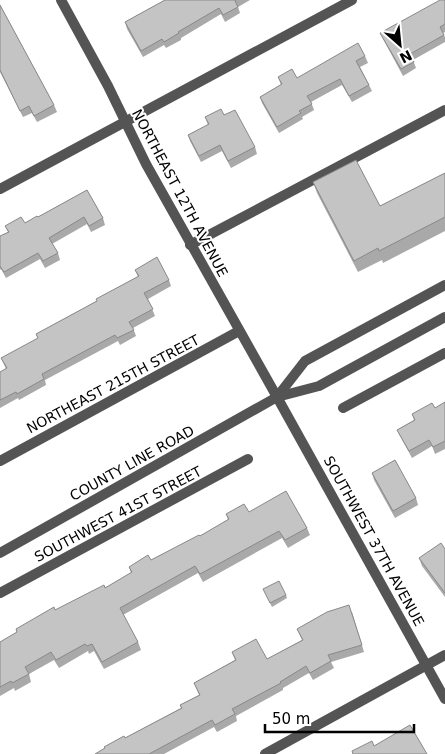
<svg xmlns="http://www.w3.org/2000/svg" width="445" height="754" font-family="'DejaVu Sans',sans-serif">
<rect width="100%" height="100%" fill="#fff"/>
<g fill="none" stroke-linecap="round" stroke-linejoin="round">
<g stroke="#545454" stroke-width="10">
<path d="M0 189 352 0"/>
<path d="M190 245 445 110"/>
<path d="M277 397 445 699"/>
<path d="M343 408 445 353"/>
<path d="M0 461 239 331"/>
<path d="M0 593 248 459"/>
<path d="M265 754 445 655"/>
</g>
<g stroke="#545454" stroke-width="10">
<path d="M61 0 108 86 146 164 277 397"/>
<path d="M277 397 305 361 445 285"/>
<path d="M0 553 277 397 319 386 445 317"/>
</g>
</g>
<g fill="#a9a9a9">
<path d="M165 0H250L238 7 240 13 225 22 221 14 181 38V40L166 48 164 45 143 57 127 29 125 22Z"/>
<path d="M445 0V32L443 33 445 37V42L413 60 416 68 403 76 383 39 380 33Z"/>
<path d="M0 5 54 105 57 112 37 122 32 113 23 117 0 72Z"/>
<path d="M365 56 368 63 360 67 372 91 352 102 342 85 311 102 314 110 302 117 303 119 279 133 262 103 260 97 281 85 278 77 297 78Z"/>
<path d="M224 115 255 147 257 154 231 168 222 151 201 162 190 141 188 135 208 125 205 117Z"/>
<path d="M445 173V231L383 263 382 260 358 272 317 193 313 182 380 206Z"/>
<path d="M87 190 103 218 105 225 91 232 87 224 52 244 58 253 60 260 45 268 40 259 6 278 1 269 0 270V236L8 232 5 226 25 223 38 217Z"/>
<path d="M135 270 169 280 171 286 148 299 155 316 133 328 136 336 120 345 118 341 45 380 46 385 19 400 18 398 0 408V372L6 369 1 358 38 339 36 334 97 301 138 277Z"/>
<path d="M445 402V449L435 454 432 446 412 458 400 436 397 430 414 420 412 414 435 408Z"/>
<path d="M372 473 416 498 418 505 395 518 374 480Z"/>
<path d="M249 512 307 528 310 535 288 548 282 538 203 582 198 573 123 615 138 642 141 650 104 669 94 651 89 654 88 651 59 668 54 660 29 674 31 682 15 691 14 688 0 696V642L17 632 16 629 105 588 131 573 129 567 151 560 200 536 228 520 226 514Z"/>
<path d="M445 549V597L422 566 419 558Z"/>
<path d="M263 589 286 595 287 598 272 607Z"/>
<path d="M352 612 364 652 331 662 334 668 313 680 309 673 283 688V690L236 716 237 721 217 732 214 727 164 754H95L181 708 180 705 199 695 194 683 235 660 232 652 267 659 302 640 297 629Z"/>
</g>
<g fill="#c4c4c4" stroke="#898989">
<path d="M165 0H236L235 1 238 7 223 15 219 8 178 32 179 33 164 42 162 39 141 51 125 22Z"/>
<path d="M440 0H445V24L440 27 444 35 410 54 414 62 401 69 380 33Z"/>
<path d="M0 5 54 105 34 116 29 106 20 111 0 70Z"/>
<path d="M358 43 365 56 356 61 369 85 349 96 340 79 307 96 312 104 299 111 301 113 277 127 260 97 282 84 278 77 292 69 297 78Z"/>
<path d="M221 109 224 115 235 110 255 147 228 161 220 145 199 156 188 135 209 124 205 117Z"/>
<path d="M356 160 380 206 445 173V217L379 251 378 248 354 261 313 182Z"/>
<path d="M87 190 103 218 89 226 84 217 49 238 58 253 43 261 38 253 4 272 0 266V236L9 232 5 226 21 217 25 223 37 216 38 217Z"/>
<path d="M157 257 169 280 144 293 153 309 129 322 134 330 117 338 115 335 42 374 44 379 17 394 16 392 0 400V372L7 368 1 358 38 338 36 334 97 301 96 299 139 276 135 270Z"/>
<path d="M445 402V441L433 447 429 440 409 451 397 430 415 420 412 414 432 403 435 408Z"/>
<path d="M395 460 416 498 393 511 372 473Z"/>
<path d="M286 491 307 528 285 540 279 531 200 574 195 566 120 608 138 642 102 662 92 644 87 646 85 644 56 660 51 652 25 667 29 674 12 683 11 681 0 687V642L17 632 16 629 54 607 55 610 104 585 105 588 132 572 129 567 148 555 151 560 199 535 200 536 229 519 226 514 244 504 249 512Z"/>
<path d="M441 543 445 549V593L419 558Z"/>
<path d="M279 581 286 595 270 603 263 589Z"/>
<path d="M349 605 362 645 328 655 331 661 310 673 306 666 280 682 281 683 232 709 235 714 215 725 212 720 149 754H95L105 748 104 747 124 736 125 738 182 708 180 705 200 695 194 683 236 660 232 652 256 639 267 659 303 640 297 629 327 612Z"/>
<path d="M410 725 427 754H353L352 751 372 741 374 746Z"/>
</g>
<g text-anchor="middle" dominant-baseline="central" stroke-width="4" stroke-linejoin="round" paint-order="stroke">
<g font-size="14" fill="#000" stroke="#fff">
<text transform="translate(180 193) rotate(62)">NORTHEAST 12TH AVENUE</text>
<text transform="translate(113 384) rotate(-28)">NORTHEAST 215TH STREET</text>
<text transform="translate(132 463) rotate(-29)">COUNTY LINE ROAD</text>
<text transform="translate(118 514) rotate(-28)">SOUTHWEST 41ST STREET</text>
<text transform="translate(374 541) rotate(61)">SOUTHWEST 37TH AVENUE</text>
</g>
</g>
<g transform="translate(400 45) rotate(153)" stroke="#ffffff" stroke-width="4" paint-order="stroke">
<path d="M0-4L9 19L0 12L-9 19Z" fill="#000000"/>
<text y="-8" font-size="14" font-weight="bold" text-anchor="middle" fill="#000000">N</text>
</g>
<path d="M265 724v8h149v-8" fill="none" stroke="#000000" stroke-width="2.5"/>
<text x="272" y="724" font-size="15" fill="#000000" stroke="#ffffff" stroke-width="4" paint-order="stroke">50 m</text>
</svg>
